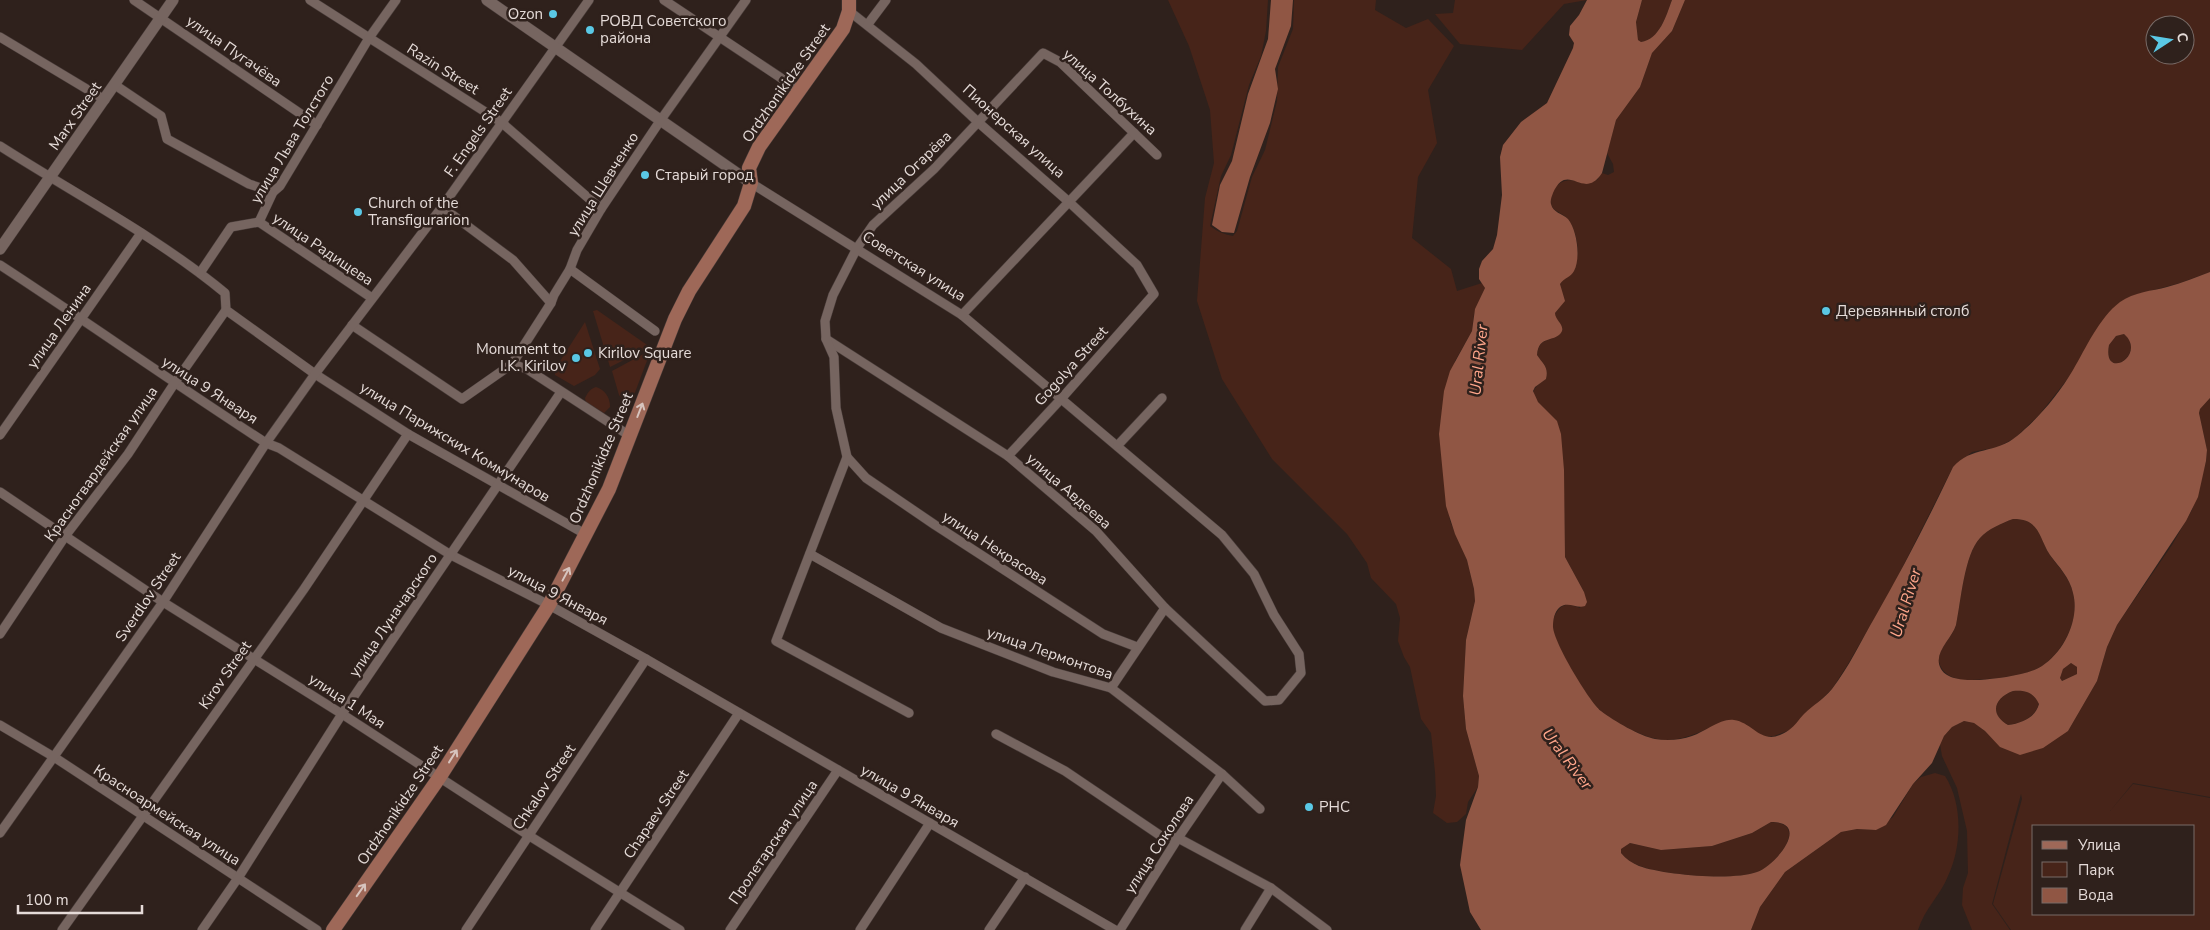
<svg xmlns="http://www.w3.org/2000/svg" width="2210" height="930" font-family="'Nunito Sans',sans-serif">
<rect width="100%" height="100%" fill="#2f211c"/>
<g fill="#472419" fill-rule="evenodd">
<path d="M1168 0H1268L1266 31 1261 56 1249 85 1231 155 1221 176 1210 226C1218 232 1223 234 1233 236L1237 231 1252 177 1265 150 1277 101 1278 67 1293 29 1294 0H1376L1375 10 1406 28 1428 19 1454 46 1428 90 1437 143 1418 177 1412 238 1451 269 1457 291 1482 283 1485 288 1474 314 1472 331 1455 361 1443 408 1439 434 1450 521 1467 560 1474 589 1475 601 1466 640 1463 696 1466 729 1479 776 1478 787 1468 802 1466 814 1457 822 1447 823 1433 813 1436 796 1435 772 1431 733 1421 719 1410 667 1404 657 1398 641 1400 618 1396 604 1371 578 1367 563 1347 534 1272 459 1222 379 1197 301 1205 198 1214 163 1210 110 1189 46Z"/>
<path d="M1455 0H1587L1564 4 1522 50 1460 44 1435 14 1453 13Z"/>
<path d="M1642 0H1672C1666 16 1660 39 1641 42L1638 40 1636 22Z"/>
<path d="M1685 0H2210V272L2180 283 2135 295 2119 303 2099 327 2073 372 2039 415 2015 438 1998 447 1972 452 1953 467 1892 588 1848 664 1832 689 1790 730 1774 736 1765 737 1727 720C1708 728 1688 740 1666 740 1647 740 1616 723 1601 711 1588 701 1556 646 1553 630 1552 623 1553 617 1557 612 1563 602 1570 604 1580 608L1584 592 1565 557 1564 496 1543 407C1529 394 1531 389 1546 379 1549 367 1543 364 1537 355 1538 345 1542 341 1551 339L1560 323 1555 317V313C1567 300 1563 300 1560 284 1566 276 1575 268 1577 258 1580 246 1574 221 1563 215 1557 211 1551 209 1551 202 1550 186 1566 175 1580 183L1597 180 1602 173 1608 175 1614 172 1613 164 1607 153 1616 120 1640 87 1652 53 1672 31ZM2155 25H2185V55H2155Z"/>
<path d="M597 310 650 347 610 367 593 311Z"/>
<path d="M585 322 600 369 595 375 574 386 555 375V369Z"/>
<path d="M2124 334C2148 355 2102 382 2109 345L2116 336Z"/>
<path d="M651 350 631 403 627 404 619 395 612 371Z"/>
<path d="M596 387C605 390 610 397 610 407L604 413 586 403 585 398C588 392 590 389 596 387Z"/>
<path d="M2210 398V797L2133 783 2110 811 2133 784 2210 798V930H2011L1993 904 2022 799 2021 794 1992 904 2010 930H1972L1962 905 1963 888 1968 873 1967 831 1957 788 1942 756 1940 744 1944 736 1952 727 1964 721 1974 723 1985 731 1992 738 2068 731 2097 681 2107 647 2117 625 2172 545 2192 510 2206 462 2207 450 2199 413 2200 409ZM2034 826H2194V914H2034Z"/>
<path d="M2013 519C2040 519 2038 536 2050 555 2058 567 2070 578 2073 593 2080 619 2064 651 2042 666 2025 677 1985 680 1965 680 1953 679 1942 674 1939 662 1937 649 1953 637 1956 625 1961 602 1964 555 1980 538 1988 529 2002 523 2013 519Z"/>
<path d="M2071 663 2077 667V674L2062 681 2060 678 2063 669Z"/>
<path d="M2013 691C2025 690 2032 692 2039 703 2035 718 2022 723 2008 725 1989 714 1994 698 2013 691Z"/>
<path d="M1935 773 1945 776C1963 804 1962 846 1948 876 1940 896 1925 908 1918 930H1751L1760 907 1785 872 1841 832 1857 829 1876 830 1893 817 1913 784 1921 777Z"/>
<path d="M1771 822C1811 823 1775 866 1757 872 1733 881 1664 875 1640 866 1632 863 1626 859 1621 853V849L1630 843 1661 850 1712 846 1752 833Z"/>
</g>
<g fill="#905644" fill-rule="evenodd">
<path d="M1271 0H1293L1291 26 1275 69 1278 89 1270 123 1250 177 1234 233 1222 232 1212 225 1220 185 1232 161 1248 94 1268 39Z"/>
<path d="M1587 0H1642L1636 22 1638 40 1641 42C1660 39 1666 16 1672 0H1685L1672 31 1652 53 1640 87 1616 120 1602 173C1583 202 1568 160 1553 193 1552 196 1550 200 1551 204 1553 213 1562 213 1568 219 1577 230 1581 258 1574 271 1571 277 1564 278 1560 284L1565 301 1555 313C1555 320 1564 324 1562 331 1557 343 1538 334 1537 355 1543 364 1549 367 1546 379L1535 387 1533 391 1538 402 1557 421 1561 434 1564 470 1565 557 1584 592 1587 602 1585 606C1577 609 1568 601 1560 607 1554 612 1553 620 1553 627 1554 643 1589 701 1601 711 1614 721 1640 736 1655 739 1667 741 1681 740 1692 736 1705 732 1720 718 1734 720 1755 723 1762 749 1789 730 1795 726 1799 719 1804 714 1813 705 1824 699 1832 689 1849 667 1861 641 1875 617 1903 568 1929 518 1953 467 1971 446 1996 454 2017 436 2038 419 2059 394 2073 370 2086 348 2099 318 2120 302 2134 292 2152 291 2167 287 2182 283 2196 277 2210 272V398L2200 409 2199 413 2207 450 2206 461 2198 497 2186 521 2117 625 2107 647 2097 681 2068 731 2043 748 2020 755 2000 747 1985 731 1974 723 1964 721 1952 727 1944 736 1932 763 1913 784 1886 825 1876 830 1857 829 1841 832 1785 872 1760 907 1751 930H1481L1470 912 1460 865 1466 820 1478 787 1479 776 1466 729 1463 696 1466 640 1475 601 1474 589 1467 560 1455 534 1446 506 1439 434 1444 391 1450 371 1472 331 1475 309 1485 288 1479 279V269L1482 261 1493 249 1497 235 1502 195 1500 157 1503 145 1521 122 1547 103 1573 48 1574 43 1569 35 1570 26 1579 15ZM2124 334C2148 355 2102 382 2109 345L2116 336ZM2013 519C2040 519 2038 536 2050 555 2059 567 2070 578 2073 593 2080 619 2064 652 2042 666 2029 675 1996 679 1980 680 1968 680 1948 681 1941 669 1932 653 1952 639 1956 625 1961 602 1964 555 1980 538 1988 529 2002 523 2013 519ZM2071 663 2077 667V674L2062 681 2060 678 2063 669ZM2013 691C2025 690 2033 692 2039 704 2035 718 2022 723 2008 725 1989 714 1994 698 2013 691ZM1771 822C1812 822 1775 866 1757 872 1733 881 1664 875 1639 866 1632 863 1626 859 1621 853V849L1630 843 1661 850 1712 846 1752 833Z"/>
</g>
<g fill="none" stroke-linecap="round" stroke-linejoin="round">
<defs>
<g id="minor">
<path d="M134 0 317 125"/>
<path d="M310 0 501 122 601 209"/>
<path d="M664 0 799 90"/>
<path d="M849 11 916 64 979 123 1069 202 1137 265 1154 294 1061 399 1008 456"/>
<path d="M868 24 886 0"/>
<path d="M0 37 105 100"/>
<path d="M115 85 161 116 167 139 249 184 273 192"/>
<path d="M0 146C75 194 156 236 225 293L226 310 315 374 408 434 587 535"/>
<path d="M751 183 962 315 1222 535 1254 574 1274 615 1299 654 1301 673 1279 700 1265 701 1165 608 1096 531 1008 456 826 339"/>
<path d="M442 207 513 260 551 303"/>
<path d="M259 222 372 298"/>
<path d="M0 265C89 323 176 385 266 443L279 448 451 555 549 605 646 659 1115 930"/>
<path d="M570 269 655 331"/>
<path d="M200 273 231 227 259 222 273 192 280 186 369 38 396 0"/>
<path d="M962 315 1134 133"/>
<path d="M352 325 462 399 512 364 551 303 554 295 570 269 577 250 601 209 660 121 746 0"/>
<path d="M512 364 527 369 630 436"/>
<path d="M0 435 141 233"/>
<path d="M1118 445 1162 398"/>
<path d="M847 457 866 478 935 525 1103 634 1137 647"/>
<path d="M0 492 163 602 342 714 528 835 680 930"/>
<path d="M810 554 941 628 1053 672 1111 688 1222 774 1260 809"/>
<path d="M0 634 66 535 128 454 174 384 226 310"/>
<path d="M1111 688 1165 608"/>
<path d="M909 713 776 641 847 457 836 408 834 357 826 339 825 321 833 295 857 248 873 225 934 169 1043 53 1060 62 1157 155"/>
<path d="M0 725 54 757 317 930"/>
<path d="M996 734 1065 771 1161 836 1178 838 1271 888 1327 930"/>
<path d="M0 833 163 602 266 443 315 374 442 207 589 0"/>
<path d="M62 930 304 589 408 434"/>
<path d="M202 930 238 878 342 714 561 392"/>
<path d="M466 930 646 659"/>
<path d="M595 930 739 713"/>
<path d="M730 930 838 770"/>
<path d="M860 930 930 823"/>
<path d="M989 930 1025 877"/>
<path d="M1120 930 1178 838 1222 774"/>
<path d="M1245 930 1271 888"/>
</g>
<g id="tertiary">
<path d="M487 0 751 183"/>
<path d="M0 249 173 0"/>
</g>
<path id="primary" d="M333 930 439 778 549 605 609 489 675 319 689 291 744 206 751 183 749 168 759 147 843 29 849 11V0"/>
</defs>
<use href="#minor" stroke="#483c39" stroke-width="10"/>
<use href="#tertiary" stroke="#483c39" stroke-width="12"/>
<use href="#primary" stroke="#483c39" stroke-width="15"/>
<use href="#minor" stroke="#766560" stroke-width="9"/>
<use href="#tertiary" stroke="#766560" stroke-width="11"/>
<use href="#primary" stroke="#9e6858" stroke-width="14"/>
</g>
<defs><path id="oneway-shaft" d="M-6 0H5M1.5-3L5.5 0L1.5 3" fill="none" stroke-width="1.6" stroke-linecap="round" stroke-linejoin="round" transform="scale(1.25)"/></defs>
<g stroke="#d7c4be">
<use href="#oneway-shaft" transform="translate(640 410) rotate(-69)"/>
<use href="#oneway-shaft" transform="translate(566 574) rotate(-62)"/>
<use href="#oneway-shaft" transform="translate(453 756) rotate(-58)"/>
<use href="#oneway-shaft" transform="translate(361 890) rotate(-55)"/>
</g>
<g fill="#5ac8e5" stroke="#2f211c" stroke-width="2">
<circle cx="553" cy="14" r="5"/>
<circle cx="590" cy="30" r="5"/>
<circle cx="645" cy="175" r="5"/>
<circle cx="358" cy="212" r="5"/>
<circle cx="1826" cy="311" r="5"/>
<circle cx="588" cy="353" r="5"/>
<circle cx="576" cy="358" r="5"/>
<circle cx="1309" cy="807" r="5"/>
</g>
<g text-anchor="middle" dominant-baseline="central" stroke-width="5" stroke-linejoin="round" paint-order="stroke">
<g font-size="15" fill="#e5dbd8" stroke="#2f211c" text-anchor="start">
<text x="543" y="14" text-anchor="end">Ozon</text>
<text x="600" y="21">РОВД Советского<tspan x="600" dy="17">района</tspan></text>
<text x="655" y="175">Старый город</text>
<text x="368" y="203">Church of the<tspan x="368" dy="17">Transfigurarion</tspan></text>
<text x="1836" y="311">Деревянный столб</text>
<text x="566" y="349" text-anchor="end">Monument to<tspan x="566" dy="17">I.K. Kirilov</tspan></text>
<text x="598" y="353">Kirilov Square</text>
<text x="1319" y="807">РНС</text>
</g>
<g font-size="15" fill="#e5dbd8" stroke="#2f211c">
<text transform="translate(234 51) rotate(35)">улица Пугачёва</text>
<text transform="translate(443 69) rotate(32)">Razin Street</text>
<text transform="translate(786 83) rotate(-55)">Ordzhonikidze Street</text>
<text transform="translate(1110 92) rotate(42)">улица Толбухина</text>
<text transform="translate(75 116) rotate(-55)">Marx Street</text>
<text transform="translate(1014 131) rotate(42)">Пионерская улица</text>
<text transform="translate(478 132) rotate(-55)">F. Engels Street</text>
<text transform="translate(292 139) rotate(-59)">улица Льва Толстого</text>
<text transform="translate(911 170) rotate(-44)">улица Огарёва</text>
<text transform="translate(603 184) rotate(-58)">улица Шевченко</text>
<text transform="translate(323 249) rotate(34)">улица Радищева</text>
<text transform="translate(914 266) rotate(32)">Советская улица</text>
<text transform="translate(59 326) rotate(-55)">улица Ленина</text>
<text transform="translate(1071 366) rotate(-48)">Gogolya Street</text>
<text transform="translate(210 390) rotate(33)">улица 9 Января</text>
<text transform="translate(455 442) rotate(31)">улица Парижских Коммунаров</text>
<text transform="translate(601 458) rotate(-67)">Ordzhonikidze Street</text>
<text transform="translate(101 464) rotate(-55)">Красногвардейская улица</text>
<text transform="translate(1069 491) rotate(41)">улица Авдеева</text>
<text transform="translate(995 548) rotate(33)">улица Некрасова</text>
<text transform="translate(558 595) rotate(28)">улица 9 Января</text>
<text transform="translate(148 597) rotate(-56)">Sverdlov Street</text>
<text transform="translate(393 615) rotate(-56)">улица Луначарского</text>
<text transform="translate(1050 653) rotate(19)">улица Лермонтова</text>
<text transform="translate(225 675) rotate(-55)">Kirov Street</text>
<text transform="translate(347 701) rotate(33)">улица 1 Мая</text>
<text transform="translate(544 787) rotate(-56)">Chkalov Street</text>
<text transform="translate(910 796) rotate(30)">улица 9 Января</text>
<text transform="translate(400 805) rotate(-56)">Ordzhonikidze Street</text>
<text transform="translate(656 814) rotate(-56)">Chapaev Street</text>
<text transform="translate(167 815) rotate(33)">Красноармейская улица</text>
<text transform="translate(773 842) rotate(-56)">Пролетарская улица</text>
<text transform="translate(1159 844) rotate(-57)">улица Соколова</text>
</g>
<g font-size="16" font-style="italic" fill="#ffa68b" stroke="#2f211c">
<text transform="translate(1479 360) rotate(-84)">Ural River</text>
<text transform="translate(1906 603) rotate(-73)">Ural River</text>
<text transform="translate(1567 759) rotate(53)">Ural River</text>
</g>
</g>
<rect x="2032" y="825" width="162" height="90" fill="#2f211c" stroke="#786b67"/>
<rect x="2042" y="841" width="25" height="8" fill="#9e6858" stroke="#786b67"/>
<text x="2078" y="850" font-size="15" fill="#e5dbd8">Улица</text>
<rect x="2042" y="862" width="25" height="15" fill="#472419" stroke="#786b67"/>
<text x="2078" y="875" font-size="15" fill="#e5dbd8">Парк</text>
<rect x="2042" y="888" width="25" height="15" fill="#905644" stroke="#786b67"/>
<text x="2078" y="900" font-size="15" fill="#e5dbd8">Вода</text>
<g transform="translate(2170 40) rotate(78)"><circle r="24" fill="#2f211c" stroke="#786b67"/>
<path d="M0-4L9 19L0 12L-9 19Z" fill="#5ac8e5"/>
<text y="-8" font-size="14" font-weight="bold" text-anchor="middle" fill="#e5dbd8">С</text>
</g>
<path d="M18 905v8h124v-8" fill="none" stroke="#e5dbd8" stroke-width="2.5"/>
<text x="25" y="905" font-size="15" fill="#e5dbd8" stroke="#2f211c" stroke-width="4" paint-order="stroke">100 m</text>
</svg>
